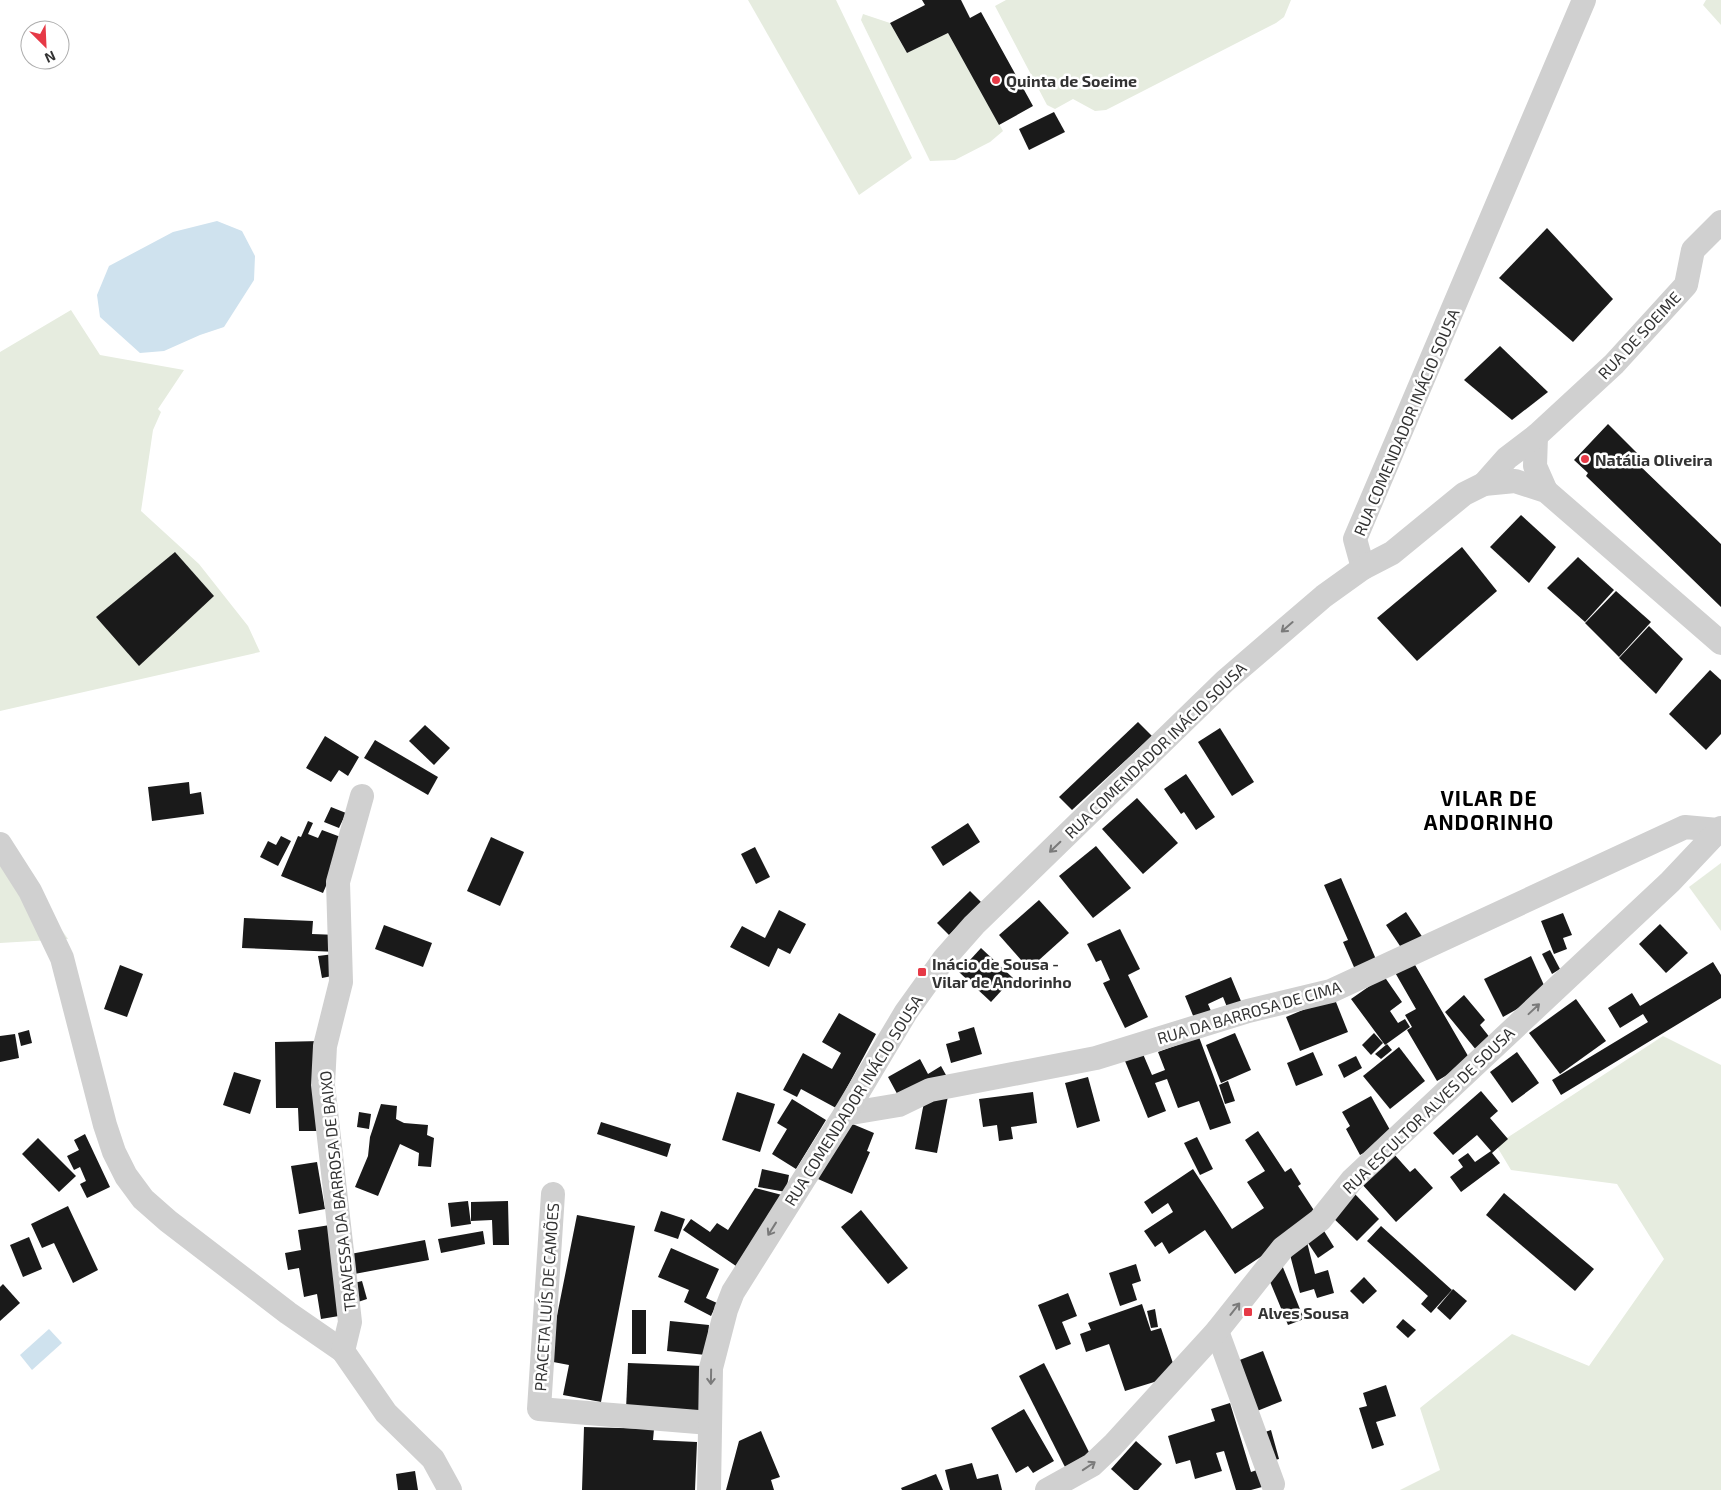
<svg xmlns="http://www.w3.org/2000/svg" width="1721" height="1490" font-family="'Exo 2',sans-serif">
<rect width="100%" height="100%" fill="#fff"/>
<g fill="#e6ecdf">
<path d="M748 0H836L912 158 859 195Z"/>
<path d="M1006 0H1291L1284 17 1276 23 1106 110 1095 111 1073 99 1055 109 1047 105 995 6Z"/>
<path d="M1706 0H1721V25L1703 5Z"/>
<path d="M863 14 890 23 907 53 948 33 1003 131 990 142 955 160 930 161 861 20Z"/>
<path d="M71 310 100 355 184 370 158 409 161 412 153 430 141 511 199 564 248 626 260 652 0 711V352Z"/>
<path d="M0 843 68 939 0 943Z"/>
<path d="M1721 863V931L1689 887Z"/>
<path d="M1663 1036 1721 1065V1490H1400L1440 1470 1420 1408 1512 1334 1589 1366 1664 1259 1617 1184 1511 1170 1496 1145Z"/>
</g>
<g fill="#cfe2ee">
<path d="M217 221 242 231 255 256 254 280 224 327 200 335 164 351 140 353 100 317 97 295 109 266 173 232Z"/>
<path d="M49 1329 62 1343 32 1370 20 1355Z"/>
</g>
<g fill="#1a1a1a">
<path d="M922 0H961L970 18 981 12 1033 106 999 125 948 33 907 53 890 23 925 5Z"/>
<path d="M1054 112 1065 132 1029 150 1019 129Z"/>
<path d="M1547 228 1613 299 1573 342 1499 278Z"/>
<path d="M1500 346 1548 392 1512 420 1464 380Z"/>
<path d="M1608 424 1642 458 1637 463 1721 544V607L1586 476 1588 473 1574 460Z"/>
<path d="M1521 515 1556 547 1529 583 1490 547Z"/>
<path d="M1462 547 1497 591 1417 661 1377 618Z"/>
<path d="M175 552 214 596 139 666 96 617Z"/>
<path d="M1578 557 1614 590 1585 622 1547 588Z"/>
<path d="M1616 591 1651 622 1619 657 1585 623Z"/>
<path d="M1649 626 1683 659 1656 694 1619 658Z"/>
<path d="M1710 670 1721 680V734L1706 750 1669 714Z"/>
<path d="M1138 722 1152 736 1072 810 1059 797Z"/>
<path d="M425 725 450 748 434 765 409 741Z"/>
<path d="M1220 728 1254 782 1232 796 1198 742Z"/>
<path d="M325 736 359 757 348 776 339 770 331 782 306 768Z"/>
<path d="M375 740 438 777 428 795 364 758Z"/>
<path d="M1186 774 1215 817 1196 830 1184 812 1181 814 1164 789Z"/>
<path d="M189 782 190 794 201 792 204 814 152 821 148 787Z"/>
<path d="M1137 798 1178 843 1143 874 1102 829Z"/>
<path d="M331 807 346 813 339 828 324 822Z"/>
<path d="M308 821 313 823 308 834 318 838 322 830 346 839 323 893 281 876 298 836 301 837Z"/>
<path d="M968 823 980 842 943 866 931 847Z"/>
<path d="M281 836 291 841 278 866 260 857 268 841 276 845Z"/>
<path d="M491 837 524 852 500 906 467 891Z"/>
<path d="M1096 846 1131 888 1093 918 1059 876Z"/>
<path d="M755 847 770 877 756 884 741 854Z"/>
<path d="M1341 878 1378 964 1357 974 1343 942 1348 940 1324 885Z"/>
<path d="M970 891 982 903 949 935 937 923Z"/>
<path d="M1039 900 1069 933 1029 969 999 935Z"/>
<path d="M779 910 806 924 790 954 778 948 769 967 730 947 742 926 765 938Z"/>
<path d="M1406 912 1425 941 1406 955 1386 925Z"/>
<path d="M1563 913 1572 935 1563 938 1567 949 1554 954 1541 921Z"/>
<path d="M244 918 313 921 312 934 338 935V952L242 948Z"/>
<path d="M1660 924 1688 953 1666 973 1639 944Z"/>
<path d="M384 925 432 943 423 967 375 949Z"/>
<path d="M1120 929 1140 969 1128 975 1148 1017 1125 1028 1103 983 1110 980 1101 960 1096 962 1087 944Z"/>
<path d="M981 948 1013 978 991 1002 959 972Z"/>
<path d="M1550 950 1560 969 1552 974 1542 954Z"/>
<path d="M334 954 337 975 322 978 318 956Z"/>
<path d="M1531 956 1547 992 1503 1017 1484 979Z"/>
<path d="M1411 958 1471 1061 1437 1081 1407 1030 1412 1027 1405 1015 1416 1009 1393 969Z"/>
<path d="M1713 962 1721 975V998L1561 1095 1552 1080 1648 1022 1643 1014 1620 1028 1608 1008 1632 993 1640 1006Z"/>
<path d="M120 965 143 974 127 1017 104 1009Z"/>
<path d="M1384 976 1402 1002 1390 1011 1398 1023 1405 1019 1410 1027 1385 1045 1351 999Z"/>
<path d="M1231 977 1243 1006 1229 1012 1223 997 1208 1004 1211 1011 1194 1018 1185 996Z"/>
<path d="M1464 995 1485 1020 1480 1025 1491 1039 1477 1051 1445 1012Z"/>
<path d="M1334 997 1348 1032 1300 1051 1286 1017Z"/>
<path d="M1576 999 1606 1041 1560 1074 1529 1033Z"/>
<path d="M839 1013 876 1034 836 1108 801 1089 797 1097 783 1090 803 1053 832 1069 841 1053 822 1042Z"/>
<path d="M974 1027 982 1054 951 1063 946 1044 960 1040 958 1032Z"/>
<path d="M29 1030 32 1043 21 1046 18 1033Z"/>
<path d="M1235 1033 1251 1070 1221 1083 1206 1045Z"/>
<path d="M1374 1033 1383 1043 1371 1055 1362 1045Z"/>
<path d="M15 1034 19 1058 0 1062V1036Z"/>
<path d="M1199 1037 1231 1123 1210 1130 1199 1101 1178 1108 1167 1079 1155 1083 1166 1111 1148 1118 1125 1061 1143 1054 1152 1075 1165 1070 1158 1052Z"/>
<path d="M321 1041 322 1131H299L298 1108H276L275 1042Z"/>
<path d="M1387 1044 1392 1050 1381 1059 1375 1054Z"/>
<path d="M1399 1047 1425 1081 1390 1109 1363 1076Z"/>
<path d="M1313 1052 1323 1075 1296 1086 1287 1063Z"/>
<path d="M1517 1052 1539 1083 1512 1103 1490 1072Z"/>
<path d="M1356 1056 1362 1068 1344 1078 1338 1065Z"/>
<path d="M920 1059 928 1074 941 1066 946 1075 901 1101 888 1077Z"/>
<path d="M234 1072 261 1080 250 1114 223 1105Z"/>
<path d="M1088 1077 1100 1121 1077 1128 1065 1083Z"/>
<path d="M1228 1081 1235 1101 1225 1104 1219 1085Z"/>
<path d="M1481 1091 1498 1111 1490 1118 1508 1139 1492 1153 1500 1163 1461 1192 1450 1177 1463 1167 1458 1160 1468 1153 1475 1162 1491 1151 1477 1135 1453 1155 1433 1133Z"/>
<path d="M737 1092 775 1104 760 1152 722 1140Z"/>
<path d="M926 1092 948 1096 937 1153 915 1149Z"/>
<path d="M1033 1092 1037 1123 1011 1127 1013 1139 999 1141 997 1125 983 1127 979 1099Z"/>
<path d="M1371 1096 1394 1137 1360 1155 1346 1129 1350 1126 1342 1112Z"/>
<path d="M792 1099 826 1120 796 1169 772 1154 787 1129 777 1123Z"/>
<path d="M381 1104 397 1106 396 1119 404 1123 428 1125 427 1135 434 1138 431 1167 418 1166 419 1153 400 1144 378 1196 355 1187 368 1156 370 1137Z"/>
<path d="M359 1112 371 1114 369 1129 357 1127Z"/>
<path d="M843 1120 874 1133 867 1151 870 1152 852 1194 818 1179Z"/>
<path d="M601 1122 671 1144 667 1157 597 1134Z"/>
<path d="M1258 1131 1285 1172 1291 1168 1301 1184 1298 1186 1319 1218 1235 1274 1205 1230 1169 1254 1162 1242 1155 1247 1144 1231 1173 1212 1168 1203 1152 1214 1144 1202 1193 1169 1232 1229 1264 1208 1247 1182 1265 1171 1245 1140Z"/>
<path d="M85 1134 110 1187 87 1198 80 1184 86 1181 80 1167 74 1170 67 1156 79 1150 74 1140Z"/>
<path d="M1197 1137 1213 1169 1200 1175 1184 1143Z"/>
<path d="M38 1138 76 1176 59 1192 22 1154Z"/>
<path d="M1393 1153 1410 1172 1415 1168 1433 1188 1396 1222 1361 1183Z"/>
<path d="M317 1162 325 1209 299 1214 291 1166Z"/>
<path d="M762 1169 789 1175 786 1192 758 1187Z"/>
<path d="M755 1188 782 1195 736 1266 683 1230 691 1219 710 1232 717 1223 728 1230Z"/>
<path d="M1352 1191 1379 1219 1357 1241 1329 1214Z"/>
<path d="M1504 1193 1594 1269 1575 1291 1486 1215Z"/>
<path d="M468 1201 471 1224 451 1227 448 1203Z"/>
<path d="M508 1201 509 1245H493L492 1220 471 1221V1202Z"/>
<path d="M68 1206 98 1270 73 1283 54 1243 42 1248 31 1224Z"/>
<path d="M861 1210 908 1268 888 1284 841 1227Z"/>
<path d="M661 1211 685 1219 678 1239 654 1231Z"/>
<path d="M577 1215 635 1226 601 1402 563 1395 569 1365 548 1361Z"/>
<path d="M330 1225 345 1315 321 1319 317 1294 304 1297 299 1268 288 1270 285 1253 301 1250 298 1230Z"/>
<path d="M1321 1226 1334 1247 1318 1258 1304 1237Z"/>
<path d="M1381 1226 1452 1290 1431 1313 1421 1304 1428 1296 1367 1241Z"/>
<path d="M483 1231 485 1244 441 1253 438 1239Z"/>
<path d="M29 1237 42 1269 23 1277 10 1245Z"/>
<path d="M425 1240 429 1260 349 1275 345 1255Z"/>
<path d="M1307 1242 1315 1274 1328 1270 1334 1293 1317 1298 1314 1289 1300 1293 1288 1247Z"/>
<path d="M671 1248 719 1269 706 1298 717 1303 711 1316 684 1302 689 1290 658 1277Z"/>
<path d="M1136 1264 1141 1281 1132 1284 1137 1300 1120 1306 1109 1273Z"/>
<path d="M1282 1265 1304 1319 1288 1325 1266 1272Z"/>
<path d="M1364 1277 1377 1291 1363 1304 1350 1291Z"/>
<path d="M362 1281 367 1299 355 1303 350 1284Z"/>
<path d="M3 1284 20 1303 0 1321V1287Z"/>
<path d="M1453 1289 1467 1301 1450 1320 1437 1308Z"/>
<path d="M1068 1293 1077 1316 1062 1322 1071 1344 1056 1350 1038 1305Z"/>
<path d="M1142 1304 1151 1331 1161 1328 1177 1375 1125 1391 1109 1344 1086 1352 1080 1334 1091 1330 1088 1323Z"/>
<path d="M1155 1309 1158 1327 1151 1328 1147 1311Z"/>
<rect x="632" y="1310" width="14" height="44"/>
<path d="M1403 1319 1416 1330 1408 1338 1396 1327Z"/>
<path d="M670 1321 709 1325 706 1355 667 1351Z"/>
<path d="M1263 1351 1282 1401 1257 1411 1237 1361Z"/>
<path d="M628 1363 703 1366 701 1414 626 1410Z"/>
<path d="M1044 1363 1092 1458 1067 1471 1019 1376Z"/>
<path d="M1386 1385 1396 1416 1376 1422 1384 1445 1372 1449 1359 1408 1367 1406 1363 1393Z"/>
<path d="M1230 1403 1251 1472 1257 1470 1262 1487 1251 1490H1236L1224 1451 1216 1453 1222 1471 1195 1479 1190 1460 1176 1464 1168 1436 1215 1421 1211 1409Z"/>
<path d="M1024 1409 1054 1461 1033 1473 1028 1466 1016 1473 991 1428Z"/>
<path d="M584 1427 654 1429 653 1440 697 1442 695 1490H582Z"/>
<path d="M1271 1430 1279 1459 1267 1462 1259 1434Z"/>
<path d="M761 1431 780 1477 771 1480 774 1490H726L739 1441Z"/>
<path d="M1136 1441 1162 1464 1138 1490H1134L1111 1469Z"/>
<path d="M972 1463 977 1479 998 1474 1002 1490H950L945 1470Z"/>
<path d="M415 1471 418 1490H398L396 1474Z"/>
<path d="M936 1474 943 1490H902L901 1488Z"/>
</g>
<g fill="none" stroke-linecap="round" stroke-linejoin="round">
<g stroke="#d0d0d0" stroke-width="24">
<path d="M1536 436 1535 466 1546 491"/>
<path d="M1484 484 1507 458 1536 436 1614 364 1686 285 1693 250 1721 222"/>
<path d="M1363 568 1355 539 1584 0"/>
<path d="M0 844 30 891 62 958 105 1125 114 1152 126 1176 143 1199 168 1221 288 1313 343 1351 386 1413 433 1459 450 1490"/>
<path d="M845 1114 899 1105 930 1090 1096 1058 1248 1011 1331 991 1685 827 1718 830"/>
<path d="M553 1194 539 1409 710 1423"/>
<path d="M1217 1331 1273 1484"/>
<path d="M343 1351 350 1322 323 1085 325 1046 341 982 338 882 362 796"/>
<path d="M709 1490 711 1368 726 1310 733 1292 845 1114 906 1012 944 959 974 925 1225 681 1324 596 1363 568 1392 553 1464 494 1484 484 1515 481 1546 491 1721 643"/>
<path d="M1047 1490 1092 1465 1113 1445 1217 1331 1283 1248 1320 1220 1352 1180 1670 882 1721 828"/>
</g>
</g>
<defs><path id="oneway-shaft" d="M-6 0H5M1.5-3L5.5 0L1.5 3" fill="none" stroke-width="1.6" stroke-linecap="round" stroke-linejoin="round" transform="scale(1.25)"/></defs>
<g stroke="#7a7a7a">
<use href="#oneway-shaft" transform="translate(1287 627) rotate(139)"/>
<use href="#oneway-shaft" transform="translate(1055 847) rotate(136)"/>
<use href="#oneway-shaft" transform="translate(1534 1009) rotate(-43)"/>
<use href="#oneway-shaft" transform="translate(772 1229) rotate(122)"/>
<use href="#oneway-shaft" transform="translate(1235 1309) rotate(-52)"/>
<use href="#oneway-shaft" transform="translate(711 1377) rotate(91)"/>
<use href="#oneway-shaft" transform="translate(1089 1466) rotate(-34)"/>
</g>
<g fill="#e63946" stroke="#fff" stroke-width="2">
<circle cx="996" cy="80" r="5"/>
<circle cx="1585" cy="459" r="5"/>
<rect x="917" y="967" width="10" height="10" rx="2.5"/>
<rect x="1243" y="1307" width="10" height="10" rx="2.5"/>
</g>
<g text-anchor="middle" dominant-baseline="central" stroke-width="5" stroke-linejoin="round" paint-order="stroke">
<g font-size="16" font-weight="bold" fill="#333" stroke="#fff" text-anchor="start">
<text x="1006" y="80">Quinta de Soeime</text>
<text x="1595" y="459">Natália Oliveira</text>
<text x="932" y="963">Inácio de Sousa -<tspan x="932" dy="18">Vilar de Andorinho</tspan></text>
<text x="1258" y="1312">Alves Sousa</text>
</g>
<g font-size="16" fill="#333" stroke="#fff">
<text transform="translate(1639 335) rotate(-47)">RUA DE SOEIME</text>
<text transform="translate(1406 422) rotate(-67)">RUA COMENDADOR INÁCIO SOUSA</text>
<text transform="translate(1155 750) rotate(-44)">RUA COMENDADOR INÁCIO SOUSA</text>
<text transform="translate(1249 1012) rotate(-16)">RUA DA BARROSA DE CIMA</text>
<text transform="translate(853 1100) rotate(-58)">RUA COMENDADOR INÁCIO SOUSA</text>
<text transform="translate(1428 1110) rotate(-44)">RUA ESCULTOR ALVES DE SOUSA</text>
<text transform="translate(337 1191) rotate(-96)">TRAVESSA DA BARROSA DE BAIXO</text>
<text transform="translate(546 1297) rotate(-86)">PRACETA LUÍS DE CAMÕES</text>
</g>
<g font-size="21" font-weight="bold" letter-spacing="1" fill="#000" stroke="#fff">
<text x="1489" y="797">VILAR DE<tspan x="1489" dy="24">ANDORINHO</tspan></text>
</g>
</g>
<g transform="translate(45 45) rotate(156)"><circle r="24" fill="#ffffff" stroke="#adadad"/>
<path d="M0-4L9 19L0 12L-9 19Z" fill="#e63946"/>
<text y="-8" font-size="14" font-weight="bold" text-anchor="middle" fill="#333333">N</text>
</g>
</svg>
